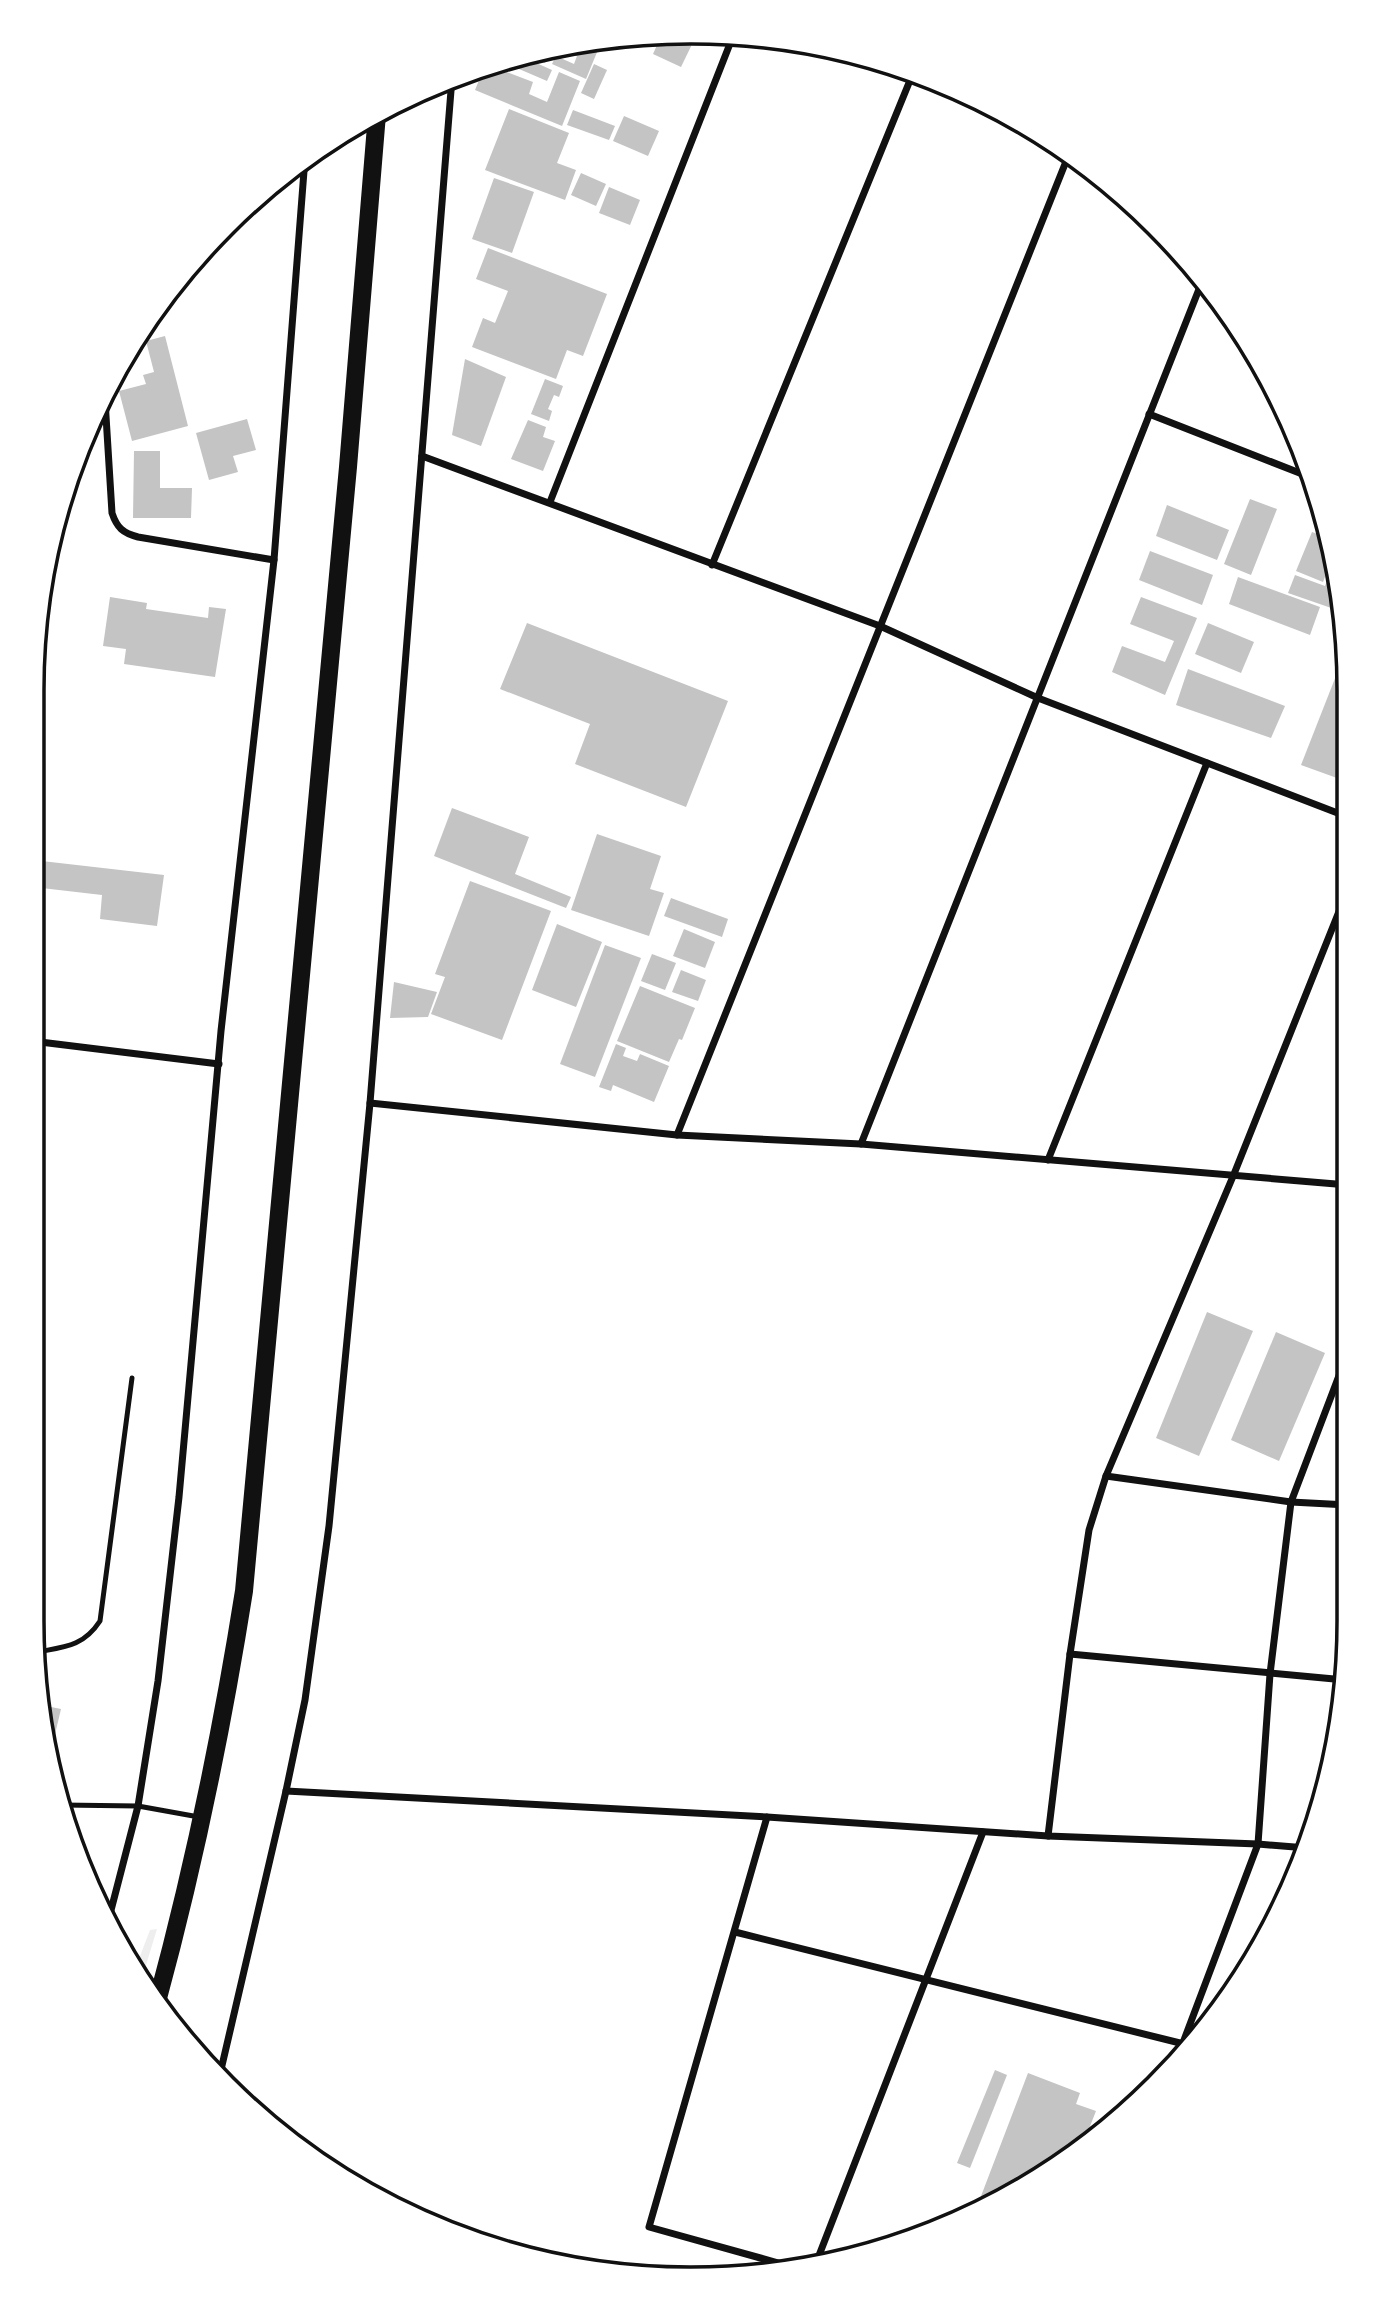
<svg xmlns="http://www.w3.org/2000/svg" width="1381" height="2311" font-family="'Crimson Pro',serif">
<rect width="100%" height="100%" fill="#fff"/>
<path fill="#eee" d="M157 1929 143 1975 137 1964 150 1930Z"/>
<g fill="#c4c4c4">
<path d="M687 32 696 36 681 67 653 54 662 34Z"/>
<path d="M602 40 586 79 552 64 556 56 574 64 577 56 555 46 577 43 584 46 586 42Z"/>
<path d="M545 49 550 51 545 63 526 55Z"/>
<path d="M526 55 525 58 552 70 547 81 503 62Z"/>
<path d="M594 64 607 70 594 99 581 93Z"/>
<path d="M491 66 533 82 529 94 547 102 559 72 580 81 562 126 475 90 484 68Z"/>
<path d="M509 109 569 133 557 163 576 170 565 200 485 170Z"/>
<path d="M573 110 615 126 609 140 567 125Z"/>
<path d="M624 116 659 131 648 156 613 141Z"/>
<path d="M581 173 606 184 596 206 571 195Z"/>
<path d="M494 178 534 192 512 253 472 239Z"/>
<path d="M609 187 640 200 630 225 599 213Z"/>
<path d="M488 248 607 294 583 356 567 350 556 379 472 347 483 318 495 323 508 291 476 279Z"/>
<path d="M165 336 188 426 132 441 119 391 146 384 143 375 154 372 146 341Z"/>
<path d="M465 359 506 377 481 446 452 435Z"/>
<path d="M545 379 563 386 559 397 554 395 548 409 552 411 549 421 531 414Z"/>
<path d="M247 419 256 450 233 456 238 472 209 480 196 433Z"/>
<path d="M528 420 546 427 543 437 555 441 543 471 511 459Z"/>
<path d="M134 451H160V488H192L191 518H133Z"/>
<path d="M1250 499 1277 509 1251 575 1224 564Z"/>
<path d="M1167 505 1229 530 1217 560 1156 536Z"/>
<path d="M1312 532 1326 537 1331 561 1323 582 1296 571Z"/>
<path d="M1150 551 1213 575 1202 605 1139 580Z"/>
<path d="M1332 567 1339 603 1337 610 1288 593 1295 575 1325 586Z"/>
<path d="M1238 577 1320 607 1310 635 1229 604Z"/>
<path d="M110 597 147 603 146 609 208 618 209 607 226 609 215 677 124 664 126 649 103 646Z"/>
<path d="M1141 597 1197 618 1165 695 1112 672 1122 646 1165 662 1174 641 1130 624Z"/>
<path d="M527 623 728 701 686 807 575 764 590 724 500 689Z"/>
<path d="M1208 623 1254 642 1241 673 1195 654Z"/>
<path d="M1343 658 1348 660V782L1301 765Z"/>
<path d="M1188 669 1285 706 1271 738 1176 705Z"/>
<path d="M452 808 529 837 515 874 571 897 566 908 434 856Z"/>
<path d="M597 834 661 856 650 889 664 893 649 936 571 910Z"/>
<path d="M33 860 164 875 157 926 100 919 102 895 33 887Z"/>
<path d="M470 881 551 911 502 1040 431 1014 445 977 435 974Z"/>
<path d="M671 898 728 919 722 937 664 916Z"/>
<path d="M557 924 602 942 576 1007 532 990Z"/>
<path d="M684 929 715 942 705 968 673 956Z"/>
<path d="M605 945 641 958 595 1077 560 1064Z"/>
<path d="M652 954 676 963 665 990 641 981Z"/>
<path d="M681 970 706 980 698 1001 672 992Z"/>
<path d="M394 982 437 992 428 1017 390 1018Z"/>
<path d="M640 986 695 1008 682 1040 679 1039 669 1062 617 1041Z"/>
<path d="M616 1044 626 1048 623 1056 637 1061 640 1054 669 1066 654 1102 613 1085 611 1091 599 1087Z"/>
<path d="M1207 1312 1253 1331 1199 1456 1156 1438Z"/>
<path d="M1276 1332 1325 1353 1279 1461 1231 1440Z"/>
<path d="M46 1706 61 1709 52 1747Z"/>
<path d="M995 2070 1007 2075 970 2168 957 2163Z"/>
<path d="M1028 2073 1080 2093 1076 2104 1096 2111 1081 2149 1069 2155 1058 2151 1053 2164 978 2204Z"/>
</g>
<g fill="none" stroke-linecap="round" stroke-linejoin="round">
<g stroke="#111" stroke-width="5">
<path d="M32 1535 42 1480 32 1467"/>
<path d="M37 1652C64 1647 83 1647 100 1621L132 1378"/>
<path d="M62 1805 138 1806 199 1817"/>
</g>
<g stroke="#111" stroke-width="7">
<path d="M105 400 112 513C117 528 123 533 138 537L274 560"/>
<path d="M1149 414 1315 479"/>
<path d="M422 456 880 626 1038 698 1348 817"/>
<path d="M550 502 733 36"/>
<path d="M712 565 913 73"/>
<path d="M32 1041 219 1064"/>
<path d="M370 1103 677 1135 861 1144 1348 1185"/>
<path d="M677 1135 1069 154"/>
<path d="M861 1144 1203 279"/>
<path d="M1048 1160 1207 763"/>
<path d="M1106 1476 1291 1502 1348 1505"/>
<path d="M1070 1654 1345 1680"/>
<path d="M286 1791 767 1817 1048 1836 1258 1844 1307 1848"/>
<path d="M767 1817 649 2227 782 2264"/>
<path d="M1048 1836 1070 1654 1089 1530 1106 1476 1234 1174 1348 889"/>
<path d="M110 1914 138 1806 158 1681 179 1497 221 1031 274 560 305 158"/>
<path d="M735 1932 1184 2044"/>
<path d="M1181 2048 1258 1844 1270 1674 1291 1502 1348 1352"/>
<path d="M220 2074 286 1791 305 1700 329 1526 370 1103 452 78"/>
<path d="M818 2258 983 1832"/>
</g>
<path stroke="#111" stroke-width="18" d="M157 2002C194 1866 222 1730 244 1591L348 467 377 114"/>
</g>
<path d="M0 0H1381V2311H0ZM690 44H691A646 646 0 0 1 1337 690V1621A646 646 0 0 1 691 2267H690A646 646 0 0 1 44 1621V690A646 646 0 0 1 690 44Z" fill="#fff" fill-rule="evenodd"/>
<path fill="none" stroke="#111" stroke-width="3.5" d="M690 44H691A646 646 0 0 1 1337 690V1621A646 646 0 0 1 691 2267H690A646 646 0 0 1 44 1621V690A646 646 0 0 1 690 44Z"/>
</svg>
